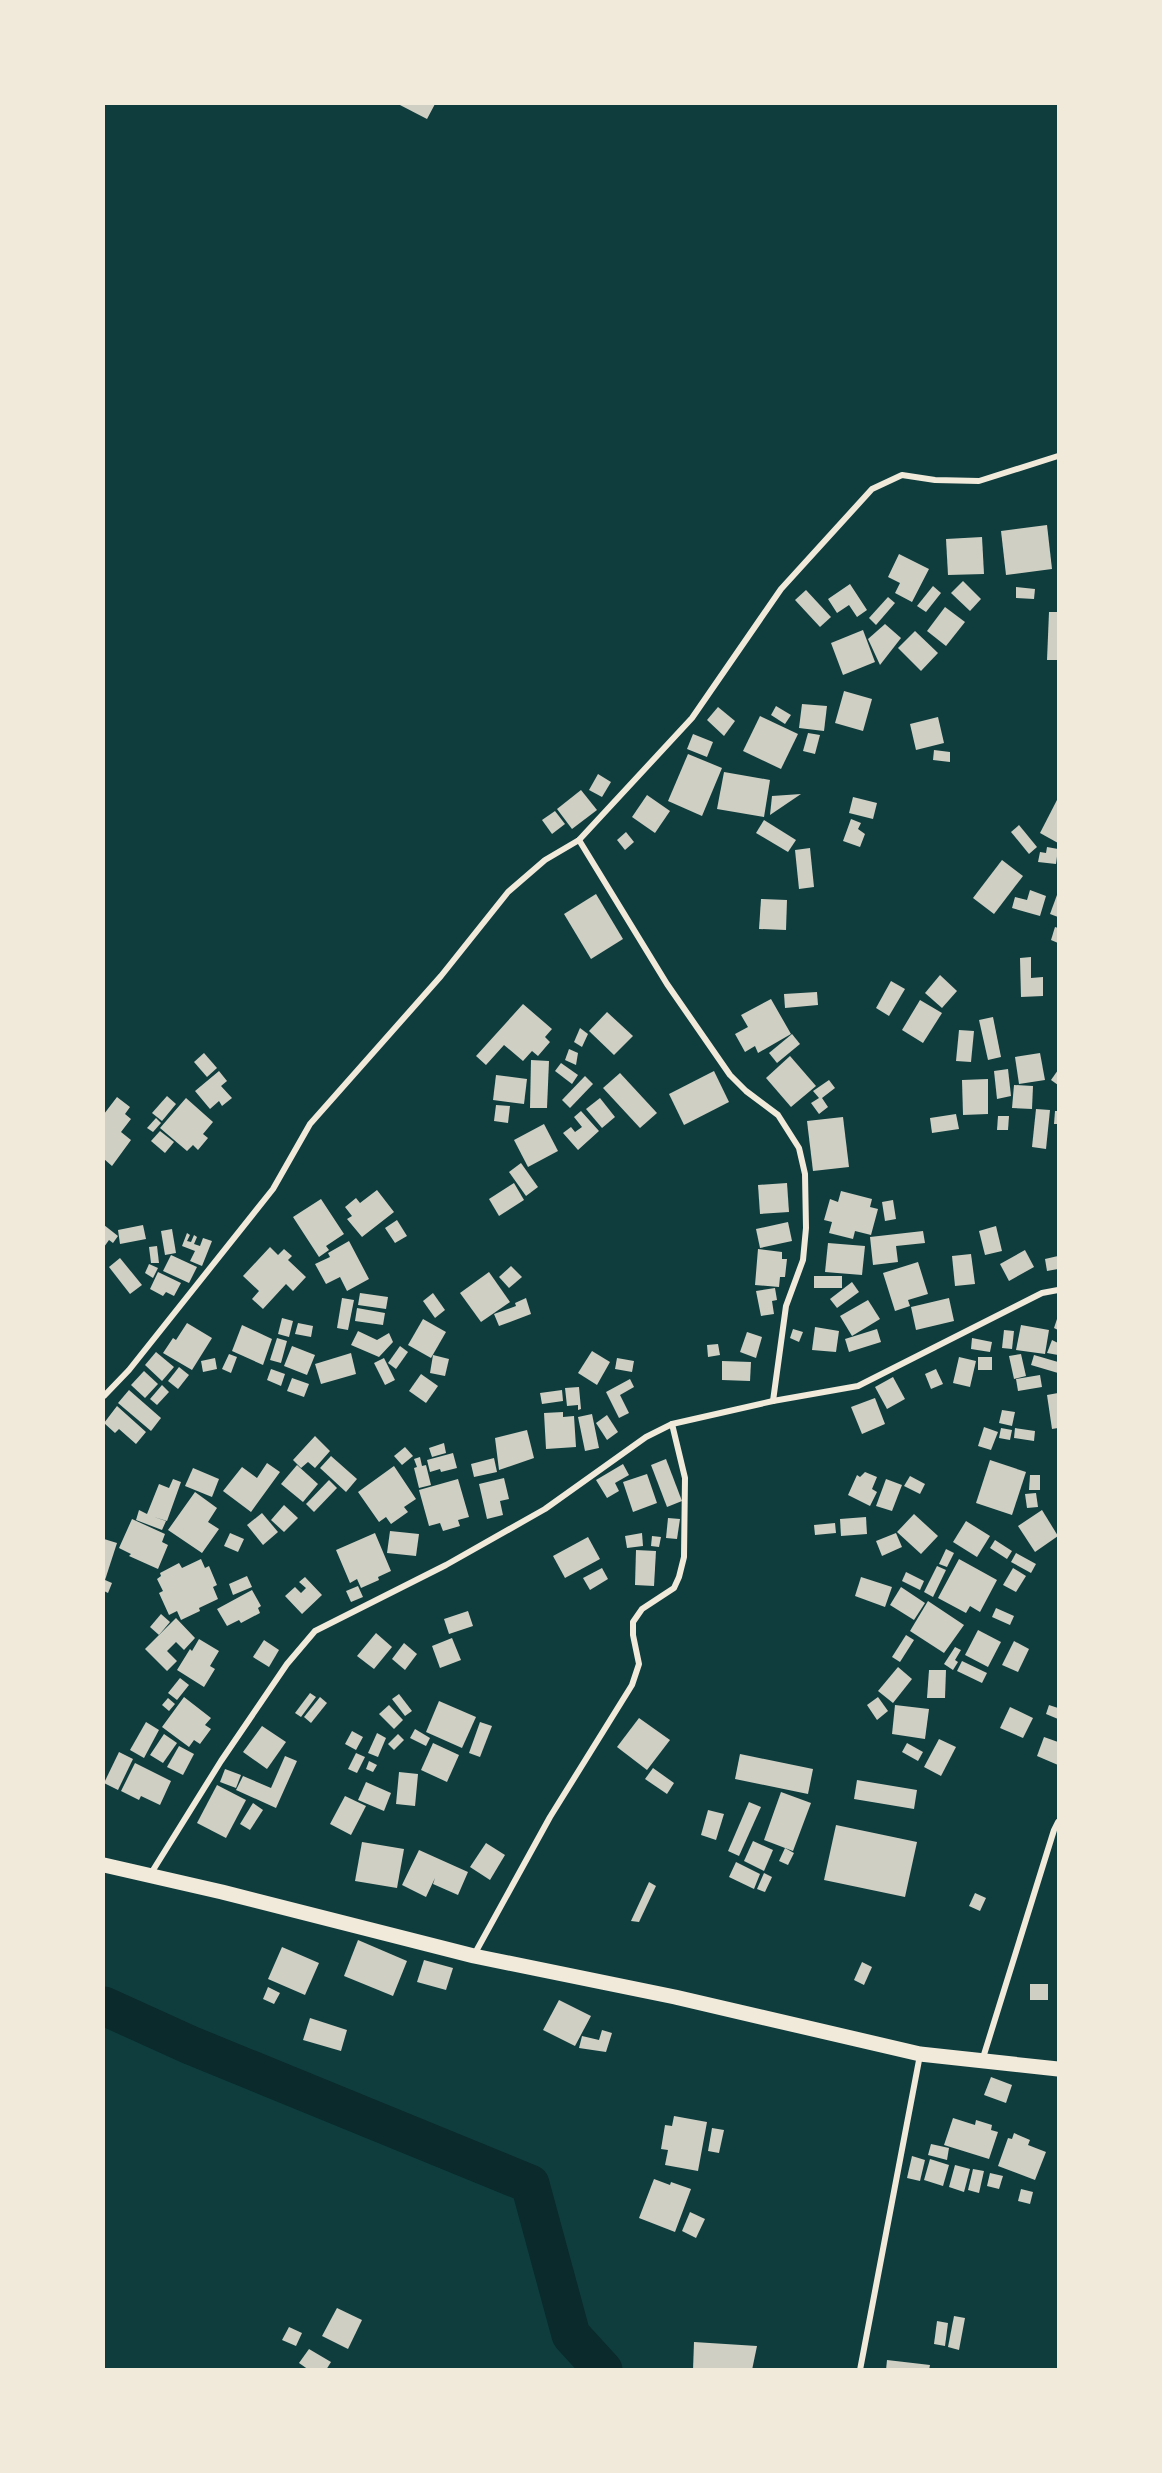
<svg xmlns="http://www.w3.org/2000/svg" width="1162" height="2473" font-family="'Archivo Narrow',sans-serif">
<rect width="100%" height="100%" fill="#0f3d3e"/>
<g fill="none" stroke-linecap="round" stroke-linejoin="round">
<path stroke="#0a2a2b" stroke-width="39" d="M104 2006 190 2045 530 2184 571 2335 603 2370"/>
</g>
<g fill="#cfcfc3">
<path d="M398 104H435L427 119Z"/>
<path d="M1047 525 1052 569 1006 575 1001 531Z"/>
<path d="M982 537 984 574 948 575 946 539Z"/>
<path d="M899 554 929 569 912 602 895 593 900 583 888 577Z"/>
<path d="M963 581 981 599 970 611 951 593Z"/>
<path d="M850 584 867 610 857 617 849 605 837 613 828 599Z"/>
<path d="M933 586 941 593 926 612 917 606Z"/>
<path d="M1016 587 1035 589 1034 599 1016 598Z"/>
<path d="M806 590 831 617 820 627 795 600Z"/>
<path d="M888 597 895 603 876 625 869 618Z"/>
<path d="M945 607 965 622 946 646 927 631Z"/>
<path d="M1049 612H1058V660H1047Z"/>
<path d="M885 624 901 638 880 665 868 639Z"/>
<path d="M863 630 875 662 843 675 831 643Z"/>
<path d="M915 631 938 653 921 671 898 648Z"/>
<path d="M844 691 872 699 863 731 835 723Z"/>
<path d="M802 704 827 706 824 731 799 728Z"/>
<path d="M776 706 791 715 785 724 771 715Z"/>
<path d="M718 707 735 721 724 736 707 720Z"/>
<path d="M760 716 798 734 781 769 743 751Z"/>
<path d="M938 717 944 743 916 750 910 724Z"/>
<path d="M808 733 820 735 815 754 803 751Z"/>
<path d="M693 734 713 742 707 757 687 749Z"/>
<path d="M934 750 950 752V762L933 760Z"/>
<path d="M688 754 722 768 702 816 668 801Z"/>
<path d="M724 772 770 780 764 817 717 809Z"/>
<path d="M598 774 611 782 602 797 589 790Z"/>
<path d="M581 790 597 810 572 829 557 809Z"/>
<path d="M801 794 770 815 772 796Z"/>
<path d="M647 795 670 811 655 833 632 817Z"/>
<path d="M853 797 877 803 873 819 849 813Z"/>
<path d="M1058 798V843L1040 833Z"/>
<path d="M555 811 565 824 552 834 542 820Z"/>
<path d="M851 819 861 823 858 829 865 834 860 847 843 841Z"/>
<path d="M764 820 796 840 788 852 756 833Z"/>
<path d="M1019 825 1037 847 1029 854 1011 832Z"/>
<path d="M626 832 634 842 625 850 617 840Z"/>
<path d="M1047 847 1058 849 1056 864 1038 862 1040 852 1046 853Z"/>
<path d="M810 848 814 887 799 889 795 850Z"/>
<path d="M1002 860 1023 876 994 914 973 898Z"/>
<path d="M1030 890 1046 896 1040 916 1012 908 1015 897 1027 900Z"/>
<path d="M596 894 623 939 591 959 564 914Z"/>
<path d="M1057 895H1058V917L1050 914Z"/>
<path d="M761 899 787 900 786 930 759 929Z"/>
<path d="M1055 927 1058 928V943L1051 940Z"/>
<path d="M1031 957V978L1043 977V996L1021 997 1020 958Z"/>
<path d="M940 975 957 991 942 1008 925 993Z"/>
<path d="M891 981 905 989 889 1016 876 1008Z"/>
<path d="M817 992 818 1005 785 1008 784 994Z"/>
<path d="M771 999 791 1034 758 1053 755 1046 745 1052 735 1034 748 1027 741 1015Z"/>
<path d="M920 1000 942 1013 923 1043 902 1030Z"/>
<path d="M523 1004 552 1029 545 1037 550 1042 538 1056 532 1051 523 1061 504 1045 486 1065 476 1056Z"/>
<path d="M607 1012 633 1036 614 1055 589 1031Z"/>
<path d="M993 1017 1001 1057 988 1060 979 1020Z"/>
<path d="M580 1028 588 1034 582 1047 574 1042Z"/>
<path d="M959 1030 974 1031 971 1062 956 1061Z"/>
<path d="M792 1034 800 1044 777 1063 769 1053Z"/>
<path d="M569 1049 578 1053 576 1065 565 1060Z"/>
<path d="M204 1053 217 1068 207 1077 194 1062Z"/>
<path d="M1040 1053 1045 1080 1019 1084 1015 1057Z"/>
<path d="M790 1056 816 1086 791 1107 766 1078Z"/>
<path d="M531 1060 549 1061 547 1108H530Z"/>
<path d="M561 1063 578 1075 572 1084 555 1071Z"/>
<path d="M1008 1069 1011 1096 997 1099 994 1071Z"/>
<path d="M1058 1070V1085L1051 1080Z"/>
<path d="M219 1071 227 1081 221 1086 232 1098 222 1106 219 1101 210 1109 195 1091Z"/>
<path d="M714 1071 729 1102 684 1125 669 1094Z"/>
<path d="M620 1073 657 1113 640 1128 603 1088Z"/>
<path d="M496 1075 527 1079 524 1104 493 1100Z"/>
<path d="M585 1076 593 1084 570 1108 562 1100Z"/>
<path d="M988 1079V1114L963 1115 962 1080Z"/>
<path d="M829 1080 835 1088 822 1098 828 1107 819 1114 811 1103 819 1098 813 1091Z"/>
<path d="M1014 1085 1033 1086 1032 1109 1012 1108Z"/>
<path d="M167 1096 176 1104 162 1121 152 1113Z"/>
<path d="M117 1097 130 1107 125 1114 131 1119 121 1132 131 1140 112 1166 104 1159V1114Z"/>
<path d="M186 1098 213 1122 203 1134 208 1138 198 1150 193 1145 187 1151 160 1128Z"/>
<path d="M600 1098 615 1117 602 1128 586 1109Z"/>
<path d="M496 1105 510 1106 508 1123 494 1121Z"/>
<path d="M1036 1109 1050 1110 1046 1149 1032 1147Z"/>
<path d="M581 1111 599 1131 578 1150 563 1133 571 1127 575 1132 582 1127 574 1117Z"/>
<path d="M1055 1111H1058V1124H1054Z"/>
<path d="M956 1114 959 1129 932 1133 930 1118Z"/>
<path d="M998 1116H1009L1008 1130H997Z"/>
<path d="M843 1117 849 1167 813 1171 807 1121Z"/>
<path d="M156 1118 161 1123 153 1132 147 1128Z"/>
<path d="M544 1124 558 1151 528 1167 514 1140Z"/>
<path d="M160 1131 174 1142 165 1153 151 1141Z"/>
<path d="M521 1163 538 1187 526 1196 509 1172Z"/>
<path d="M514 1183 524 1200 499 1216 489 1199Z"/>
<path d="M787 1183 789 1212 760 1214 758 1185Z"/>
<path d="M377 1190 394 1212 362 1237 347 1219 352 1216 345 1207 356 1198 360 1203Z"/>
<path d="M841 1191 872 1199 870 1207 878 1209 871 1235 855 1231 853 1239 829 1233 832 1222 824 1220 830 1199 838 1202Z"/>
<path d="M321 1199 344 1234 326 1246 329 1250 319 1257 293 1217Z"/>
<path d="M893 1200 896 1219 885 1221 882 1202Z"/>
<path d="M397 1220 407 1236 395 1243 385 1228Z"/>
<path d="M788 1222 792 1241 760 1248 756 1229Z"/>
<path d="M104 1225 118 1236 113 1243 109 1240 104 1247Z"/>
<path d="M143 1225 146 1239 120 1244 118 1230Z"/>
<path d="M996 1226 1002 1251 985 1255 979 1231Z"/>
<path d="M172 1229 176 1253 165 1255 161 1231Z"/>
<path d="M923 1231 925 1243 896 1246 898 1262 873 1265 870 1237Z"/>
<path d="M187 1233 190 1235 187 1241 191 1242 194 1235 197 1237 194 1244 200 1246 203 1238 212 1241 202 1266 190 1261 195 1251 182 1246Z"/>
<path d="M349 1241 369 1279 347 1291 340 1277 326 1284 315 1264 330 1257 328 1253Z"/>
<path d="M828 1243 865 1246 862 1275 825 1272Z"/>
<path d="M157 1246 159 1263H151L149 1247Z"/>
<path d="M270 1247 278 1255 284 1249 292 1256 288 1260 306 1277 293 1291 286 1284 263 1309 252 1299 259 1291 243 1276Z"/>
<path d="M758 1249 782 1252V1259H787L785 1277H780L779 1287 755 1285Z"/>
<path d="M1025 1250 1034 1267 1009 1281 1000 1264Z"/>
<path d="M971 1254 975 1284 955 1286 952 1256Z"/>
<path d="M171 1255 197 1267 189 1283 163 1271Z"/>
<path d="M1058 1256V1269L1047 1271 1045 1259Z"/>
<path d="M120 1258 142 1285 130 1294 109 1267Z"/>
<path d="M918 1262 928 1294 908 1300 910 1306 895 1311 883 1273Z"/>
<path d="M149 1264 158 1268 153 1278 145 1273Z"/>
<path d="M511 1266 522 1277 509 1288 499 1277Z"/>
<path d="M158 1272 181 1283 174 1296 166 1292 163 1296 150 1289Z"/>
<path d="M489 1272 510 1302 481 1322 460 1293Z"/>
<rect x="814" y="1276" width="28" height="12"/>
<path d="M852 1282 859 1292 837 1308 830 1299Z"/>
<path d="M775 1288 777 1300 772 1301 774 1314 761 1316 756 1291Z"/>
<path d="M360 1293 388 1297 386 1309 358 1305Z"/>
<path d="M433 1293 445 1310 435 1318 423 1301Z"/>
<path d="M342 1298 354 1300 348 1330 337 1328Z"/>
<path d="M526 1298 531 1314 499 1326 494 1314 516 1306 515 1303Z"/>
<path d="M949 1298 954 1321 916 1330 911 1307Z"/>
<path d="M868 1300 880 1319 852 1336 840 1316Z"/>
<path d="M357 1308 385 1313 383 1325 355 1321Z"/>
<path d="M1058 1316V1330L1054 1328Z"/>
<path d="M282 1318 293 1321 289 1337 278 1334Z"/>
<path d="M423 1319 446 1332 431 1358 408 1345Z"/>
<path d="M187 1323 212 1338 192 1370 163 1353 173 1338 176 1340Z"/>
<path d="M298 1323 313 1326 311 1337 295 1334Z"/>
<path d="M242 1325 272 1339 263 1365 232 1351Z"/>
<path d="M1021 1325 1049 1330 1045 1354 1016 1350Z"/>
<path d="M815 1327 839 1331 836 1352 812 1350Z"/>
<path d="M793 1329 803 1332 799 1342 790 1338Z"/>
<path d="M877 1329 881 1342 849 1352 845 1339Z"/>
<path d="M1004 1330 1014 1331 1012 1349 1002 1348Z"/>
<path d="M358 1331 377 1340 389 1333 393 1342 379 1357 351 1345Z"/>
<path d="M747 1332 762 1337 756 1358 740 1352Z"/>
<path d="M277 1338 287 1341 281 1363 270 1360Z"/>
<path d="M972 1338 992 1342 990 1352 971 1349Z"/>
<path d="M1052 1340 1058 1343V1355L1047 1353Z"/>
<path d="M718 1344 720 1355 708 1357 707 1345Z"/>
<path d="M292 1346 315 1355 307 1375 284 1366Z"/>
<path d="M400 1346 408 1352 396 1369 388 1363Z"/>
<path d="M592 1351 610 1362 597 1385 578 1373Z"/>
<path d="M156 1352 174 1367 162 1381 145 1365Z"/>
<path d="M351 1353 356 1374 321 1384 315 1364Z"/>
<path d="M229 1354 237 1357 231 1373 222 1369Z"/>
<path d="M1021 1354 1026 1376 1014 1379 1009 1356Z"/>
<path d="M433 1355 449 1359 445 1376 430 1373Z"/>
<path d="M1034 1355 1058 1362V1373L1031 1365Z"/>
<path d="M959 1357 976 1361 970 1387 953 1383Z"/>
<rect x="978" y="1357" width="14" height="13"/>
<path d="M215 1358 217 1369 203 1372 201 1361Z"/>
<path d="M384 1358 395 1380 385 1385 374 1363Z"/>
<path d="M617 1358 634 1361 632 1372 615 1369Z"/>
<path d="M722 1361 751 1362 750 1381 722 1380Z"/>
<path d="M179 1367 189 1375 178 1389 168 1381Z"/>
<path d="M271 1369 285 1374 281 1386 267 1380Z"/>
<path d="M936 1369 943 1384 931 1389 925 1374Z"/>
<path d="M144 1371 158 1384 145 1398 131 1385Z"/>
<path d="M421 1374 438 1386 426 1403 409 1391Z"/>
<path d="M1040 1375 1042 1387 1018 1391 1016 1379Z"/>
<path d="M893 1377 905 1399 887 1409 875 1387Z"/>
<path d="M292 1378 309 1384 304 1397 287 1391Z"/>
<path d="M630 1379 634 1387 620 1395 629 1413 619 1418 606 1392Z"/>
<path d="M162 1385 169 1392 157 1405 150 1399Z"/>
<path d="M579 1387 581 1409 578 1410V1405L567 1406 565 1388Z"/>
<path d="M129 1390 161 1418 151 1431 118 1403Z"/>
<path d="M562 1390 563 1401 542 1404 540 1393Z"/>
<path d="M1058 1393V1428L1052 1429 1047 1395Z"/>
<path d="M875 1398 885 1424 862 1434 851 1407Z"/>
<path d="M117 1406 146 1432 136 1444 119 1429 115 1433 104 1423Z"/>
<path d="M1002 1410 1015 1412 1012 1426 999 1423Z"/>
<path d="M563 1412V1417L574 1416 576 1447 546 1449 544 1413Z"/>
<path d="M592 1414 599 1448 585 1451 578 1417Z"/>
<path d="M607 1415 618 1432 607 1440 596 1423Z"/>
<path d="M984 1427 998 1432 991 1450 978 1446Z"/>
<path d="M1001 1428 1012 1430 1010 1440 999 1438Z"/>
<path d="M1015 1428 1035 1431 1034 1441 1014 1438Z"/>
<path d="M527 1430 534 1458 499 1470 495 1438Z"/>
<path d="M315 1436 330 1451 315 1468 308 1462 301 1468 293 1460Z"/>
<path d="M444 1443 446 1453 432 1457 429 1448Z"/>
<path d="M405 1447 413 1456 402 1465 394 1456Z"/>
<path d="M453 1453 457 1468 441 1472 440 1469 430 1472 427 1460Z"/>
<path d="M331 1456 357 1479 346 1492 320 1468Z"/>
<path d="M420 1457 422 1466 426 1465 431 1485 419 1488 414 1468 417 1467 414 1459Z"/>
<path d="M494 1458 497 1472 474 1477 471 1464Z"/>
<path d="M666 1459 682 1501 667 1507 651 1465Z"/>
<path d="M990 1460 1026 1472 1012 1515 976 1503Z"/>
<path d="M267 1463 280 1472 251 1512 223 1491 242 1467 257 1478Z"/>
<path d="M623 1464 629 1475 615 1483 619 1491 607 1498 596 1480Z"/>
<path d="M297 1465 318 1484 303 1502 281 1484Z"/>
<path d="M394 1466 416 1499 404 1507 408 1512 391 1524 386 1517 379 1522 358 1492Z"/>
<path d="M193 1468 219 1479 212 1497 185 1486Z"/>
<path d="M865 1472 877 1477 872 1489 877 1492 870 1506 848 1495 857 1475 860 1477Z"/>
<path d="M647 1474 657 1503 633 1512 623 1482Z"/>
<path d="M1030 1475H1040V1490H1029Z"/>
<path d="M910 1476 925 1484 920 1494 904 1486Z"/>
<path d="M504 1478 509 1499 500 1501 503 1515 487 1519 479 1484Z"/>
<path d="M173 1479 181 1482 167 1521 154 1517 166 1521 162 1530 136 1520 139 1510 147 1514 159 1484 169 1488Z"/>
<path d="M458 1479 469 1517 458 1520 460 1526 443 1531 440 1523 429 1526 419 1490Z"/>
<path d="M886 1479 902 1485 892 1511 876 1506Z"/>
<path d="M329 1480 337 1488 314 1512 306 1504Z"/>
<path d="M195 1492 217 1508 208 1522 219 1529 202 1553 168 1530Z"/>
<path d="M1036 1493 1038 1507 1027 1508 1025 1494Z"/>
<path d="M284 1505 298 1518 284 1532 271 1520Z"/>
<path d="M1042 1510 1058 1536 1035 1552 1018 1526Z"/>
<path d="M262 1513 278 1532 263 1545 247 1525Z"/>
<path d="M914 1514 938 1536 921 1554 897 1532Z"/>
<path d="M866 1517 867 1534 841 1536 840 1519Z"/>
<path d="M668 1518 680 1519 677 1539 666 1538Z"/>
<path d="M132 1519 165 1534 162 1542 168 1545 158 1569 129 1556 131 1554 119 1548Z"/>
<path d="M966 1521 990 1536 977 1557 953 1542Z"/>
<path d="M835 1523 836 1533 815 1535 814 1525Z"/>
<path d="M390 1531 419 1534 416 1556 387 1553Z"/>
<path d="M230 1533 244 1539 238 1552 224 1546Z"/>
<path d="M375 1533 391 1571 378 1577 379 1580 361 1588 357 1579 350 1583 336 1550Z"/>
<path d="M642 1533 643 1546 627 1548 625 1536Z"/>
<path d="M896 1533 902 1547 882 1556 876 1541Z"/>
<path d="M652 1536 661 1537 659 1547 651 1546Z"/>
<path d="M588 1537 600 1559 565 1578 553 1556Z"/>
<path d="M104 1539 117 1543 105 1580 104 1579Z"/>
<path d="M995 1540 1012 1551 1007 1559 990 1548Z"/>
<path d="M946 1549 954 1553 947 1567 939 1564Z"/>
<path d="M636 1550 656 1551 654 1586 635 1585Z"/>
<path d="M1016 1553 1036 1564 1031 1573 1011 1562Z"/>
<path d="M201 1559 205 1568 209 1566 217 1585 213 1587 218 1599 199 1608 200 1611 181 1620 177 1611 169 1615 159 1593 163 1591 157 1579 161 1576 160 1573 179 1563 182 1568Z"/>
<path d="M959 1559 997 1580 980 1612 970 1606 966 1613 938 1598Z"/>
<path d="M937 1566 946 1570 933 1597 924 1592Z"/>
<path d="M602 1568 608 1579 590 1590 583 1578Z"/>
<path d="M1013 1568 1026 1576 1016 1592 1003 1585Z"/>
<path d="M906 1572 924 1581 920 1590 902 1581Z"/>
<path d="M247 1576 252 1587 233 1595 229 1584Z"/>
<path d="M305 1577 322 1595 302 1614 285 1596 295 1587 301 1593 306 1588 299 1582Z"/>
<path d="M861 1577 892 1587 885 1607 855 1596Z"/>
<path d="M105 1580 112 1583 108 1593 104 1591Z"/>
<path d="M358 1586 363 1597 351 1602 346 1591Z"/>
<path d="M901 1587 925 1603 914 1620 890 1605Z"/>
<path d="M252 1590 261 1606 258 1608 260 1613 241 1623 239 1620 227 1626 217 1609Z"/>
<path d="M928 1601 964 1625 944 1653 910 1631Z"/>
<path d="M996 1608 1014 1616 1010 1625 992 1617Z"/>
<path d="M468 1611 473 1626 449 1634 444 1619Z"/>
<path d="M161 1614 170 1622 159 1635 150 1627Z"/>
<path d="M176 1618 195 1638 184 1650 176 1642 167 1651 177 1661 167 1671 145 1649Z"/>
<path d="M978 1630 1001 1642 988 1667 965 1655Z"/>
<path d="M376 1633 392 1647 374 1669 357 1656Z"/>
<path d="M906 1635 914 1640 900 1662 892 1657Z"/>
<path d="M452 1638 461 1660 440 1668 432 1646Z"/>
<path d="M199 1639 219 1651 210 1666 215 1669 204 1687 177 1670 190 1649 192 1651Z"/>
<path d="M264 1640 279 1650 269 1667 253 1657Z"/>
<path d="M1014 1641 1029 1649 1018 1672 1002 1665Z"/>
<path d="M404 1643 417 1654 405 1670 392 1659Z"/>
<path d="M955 1647 961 1650 955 1660 958 1662 953 1670 944 1664Z"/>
<path d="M962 1661 987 1673 982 1683 957 1671Z"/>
<path d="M898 1667 912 1679 893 1703 878 1691Z"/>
<path d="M929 1670H946L945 1698H927Z"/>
<path d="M180 1678 189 1685 177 1700 168 1693Z"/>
<path d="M310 1693 316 1697 301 1717 295 1713Z"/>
<path d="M399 1694 412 1711 405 1716 392 1699Z"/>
<path d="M184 1697 211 1718 205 1725 211 1729 200 1744 194 1740 189 1747 162 1727Z"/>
<path d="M320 1697 327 1703 311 1723 304 1717Z"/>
<path d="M878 1697 888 1711 877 1720 867 1705Z"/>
<path d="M168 1698 175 1704 169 1711 162 1705Z"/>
<path d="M439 1701 476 1717 462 1748 426 1732Z"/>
<path d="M389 1705 403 1720 394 1729 379 1714Z"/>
<path d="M895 1705 929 1709 925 1739 892 1734Z"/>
<path d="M1049 1705 1058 1708V1719L1046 1714Z"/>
<path d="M1010 1707 1033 1718 1023 1738 1000 1728Z"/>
<path d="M639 1718 670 1740 647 1770 617 1747Z"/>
<path d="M146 1722 159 1730 144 1758 130 1750Z"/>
<path d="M480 1722 492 1726 480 1757 469 1753Z"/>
<path d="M262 1726 286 1742 267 1769 243 1752Z"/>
<path d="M415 1729 430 1738 426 1746 410 1738Z"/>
<path d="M352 1731 363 1737 356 1750 345 1744Z"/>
<path d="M377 1733 386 1738 378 1757 368 1753Z"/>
<path d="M164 1734 177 1743 163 1763 150 1755Z"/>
<path d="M398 1734 404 1740 394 1750 388 1744Z"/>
<path d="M1044 1737 1058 1742V1765L1037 1756Z"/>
<path d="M939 1739 956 1747 941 1776 924 1767Z"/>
<path d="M433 1743 459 1755 447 1782 421 1770Z"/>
<path d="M907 1743 923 1752 918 1761 902 1752Z"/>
<path d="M179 1746 194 1754 183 1775 167 1767Z"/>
<path d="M119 1752 133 1759 118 1790 104 1783Z"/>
<path d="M356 1753 365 1757 357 1773 348 1769Z"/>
<path d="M740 1754 813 1769 808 1794 735 1779Z"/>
<path d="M285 1756 297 1761 276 1808 236 1790 243 1776 271 1788Z"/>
<path d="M369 1761 377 1765 373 1772 366 1769Z"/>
<path d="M135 1763 171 1781 160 1805 141 1796 139 1800 121 1791Z"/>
<path d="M653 1768 674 1783 667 1794 645 1779Z"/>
<path d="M225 1769 241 1775 236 1788 220 1782Z"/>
<path d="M399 1772 418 1774 415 1806 396 1804Z"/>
<path d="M857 1780 917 1790 914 1809 854 1799Z"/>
<path d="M366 1782 391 1793 384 1811 358 1800Z"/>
<path d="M217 1785 246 1800 226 1838 197 1823Z"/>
<path d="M781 1792 811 1803 793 1851 764 1840Z"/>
<path d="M345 1796 366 1806 351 1835 330 1824Z"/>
<path d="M749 1802 761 1807 739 1856 728 1851Z"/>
<path d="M253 1803 263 1810 250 1830 240 1824Z"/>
<path d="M708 1810 724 1814 716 1840 701 1835Z"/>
<path d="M836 1825 917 1842 905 1897 824 1880Z"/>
<path d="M753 1841 773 1850 764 1871 744 1861Z"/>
<path d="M362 1842 404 1849 397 1888 355 1881Z"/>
<path d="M486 1843 505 1855 490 1880 470 1867Z"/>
<path d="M785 1848 794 1853 788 1865 779 1861Z"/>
<path d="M419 1850 468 1872 458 1895 433 1884 435 1878 426 1897 402 1885Z"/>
<path d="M736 1862 760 1874 754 1889 729 1877Z"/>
<path d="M764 1873 772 1877 765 1892 757 1889Z"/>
<path d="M649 1882 656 1886 639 1922 631 1921Z"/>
<path d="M975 1893 986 1898 980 1911 969 1906Z"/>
<path d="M358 1940 407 1961 393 1996 344 1976Z"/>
<path d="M282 1947 319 1963 305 1995 268 1979Z"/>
<path d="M424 1960 453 1968 446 1990 417 1982Z"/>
<path d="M862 1962 872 1967 864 1985 854 1980Z"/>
<rect x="1030" y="1984" width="18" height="16"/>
<path d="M268 1987 280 1993 274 2004 263 1999Z"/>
<path d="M559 2000 591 2016 575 2046 543 2030Z"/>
<path d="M310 2018 347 2030 341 2051 303 2040Z"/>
<path d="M602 2030 612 2033 606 2052 579 2048 582 2036 599 2040Z"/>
<path d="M991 2077 1012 2085 1006 2103 984 2095Z"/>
<path d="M674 2116 707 2122 698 2171 665 2165 668 2150 661 2149 665 2125 672 2126Z"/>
<path d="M953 2118 975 2125 976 2120 992 2125 991 2130 998 2132 989 2159 944 2145Z"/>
<path d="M712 2128 724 2130 719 2153 708 2151Z"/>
<path d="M1014 2133 1030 2140 1028 2145 1046 2152 1035 2180 998 2166 1008 2138 1012 2139Z"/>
<path d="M931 2144 949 2148 947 2160 928 2155Z"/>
<path d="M912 2156 925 2160 920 2181 907 2178Z"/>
<path d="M930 2159 949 2165 943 2186 924 2180Z"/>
<path d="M955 2165 970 2169 964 2192 949 2187Z"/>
<path d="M973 2169 984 2171 979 2193 968 2190Z"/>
<path d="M990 2173 1003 2176 999 2189 987 2186Z"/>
<path d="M654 2179 670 2185 671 2182 691 2189 675 2232 639 2218Z"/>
<path d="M1021 2189 1033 2192 1030 2204 1018 2201Z"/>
<path d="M690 2212 705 2219 696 2238 682 2231Z"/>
<path d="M337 2308 362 2320 348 2349 322 2336Z"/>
<path d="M954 2316 965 2318 959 2350 948 2347Z"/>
<path d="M937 2321 948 2323 945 2346 934 2344Z"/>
<path d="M289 2327 302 2333 296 2346 282 2340Z"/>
<path d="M694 2342 757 2346 752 2370H693Z"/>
<path d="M309 2349 331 2362 326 2370H309L299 2363Z"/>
<path d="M887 2360 930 2365 929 2370H886Z"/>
</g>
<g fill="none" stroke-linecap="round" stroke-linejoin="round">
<g stroke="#f1e9da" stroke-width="6">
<path d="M579 840 667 984 730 1075 746 1091 778 1115 799 1148 805 1174 806 1228 803 1260 786 1306 773 1401"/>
<path d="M104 1396 129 1370 273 1189 310 1124 441 976 508 892 545 860 579 840 692 718 781 589 872 489 902 475 935 480 979 481 1058 456"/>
<path d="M150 1875 221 1761 287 1664 315 1631 446 1565 545 1509 646 1437 672 1424 773 1401 858 1386 1042 1293 1058 1290"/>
<path d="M474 1955 550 1817 632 1685 639 1664 633 1635V1622L642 1609 674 1588 679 1577 684 1557 685 1478 672 1424"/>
<path d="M982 2061 1054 1830 1058 1822"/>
<path d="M860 2370 920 2055"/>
</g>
<path stroke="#f1e9da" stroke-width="15" d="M104 1865 222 1892 474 1956 675 1997 920 2054 1058 2069"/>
</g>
<rect width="1162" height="2473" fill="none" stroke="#f1e9da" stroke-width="210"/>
</svg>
